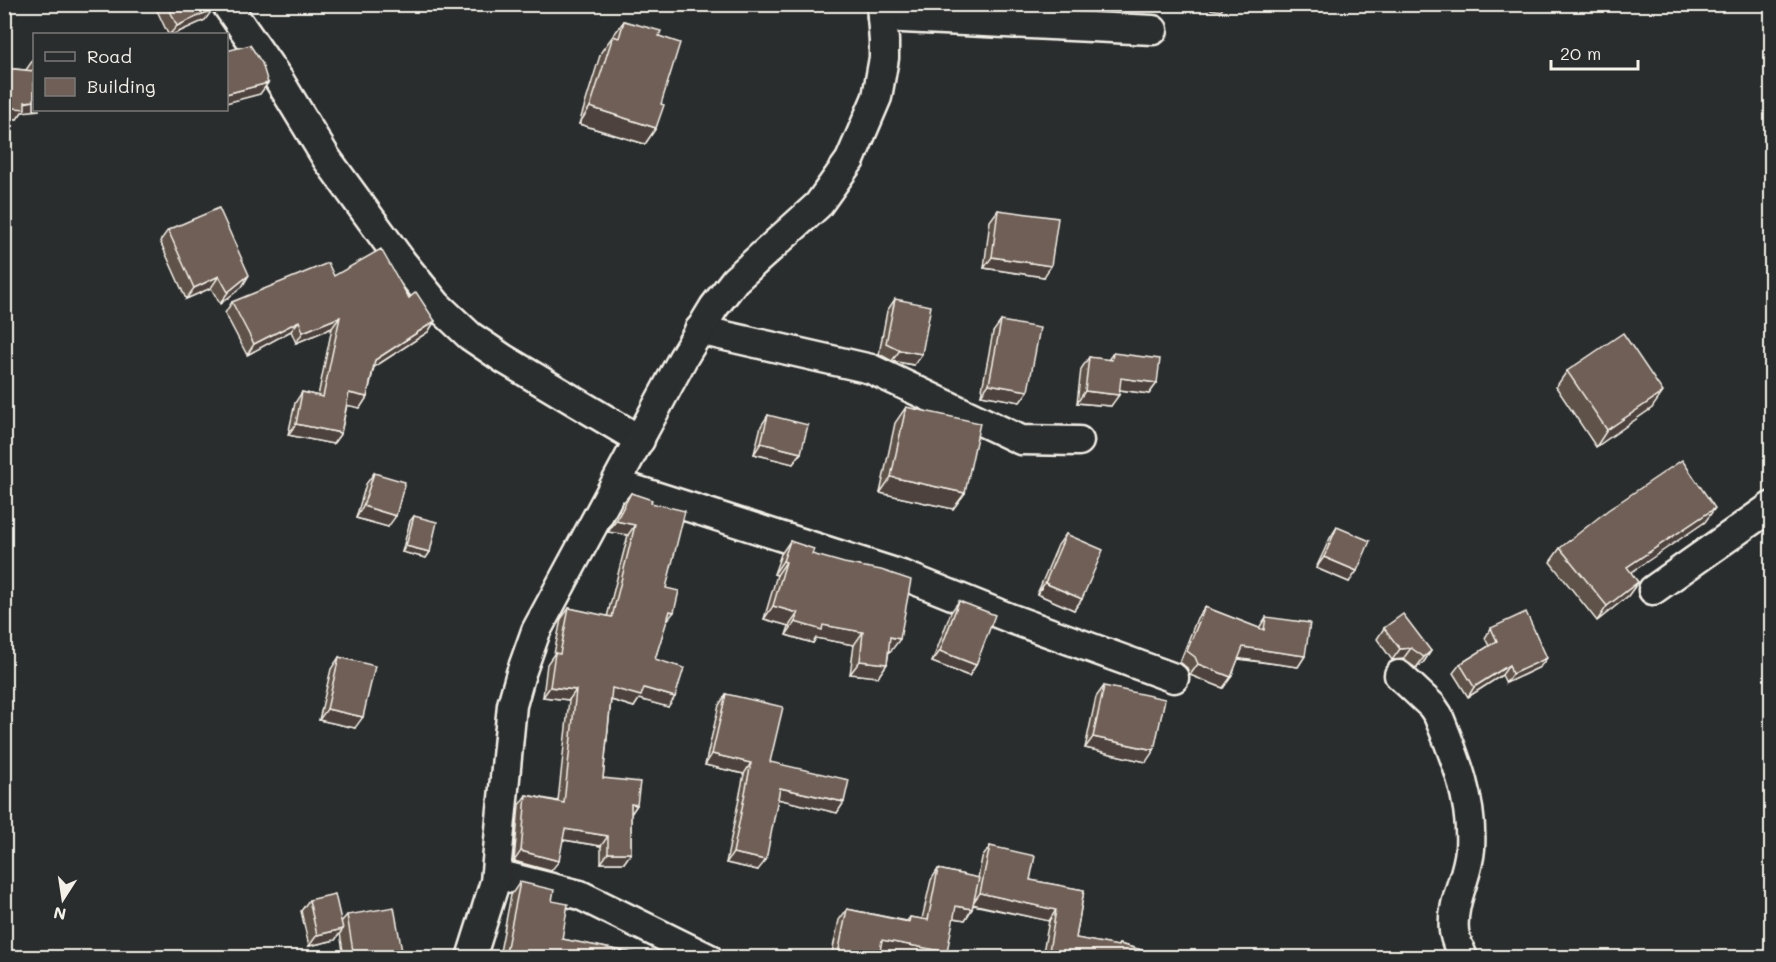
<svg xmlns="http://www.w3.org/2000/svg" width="1776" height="962" font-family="Mali,sans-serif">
<rect width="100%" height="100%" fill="#2a2d2e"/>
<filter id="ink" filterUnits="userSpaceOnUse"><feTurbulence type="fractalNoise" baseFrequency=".0167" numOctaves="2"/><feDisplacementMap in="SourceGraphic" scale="12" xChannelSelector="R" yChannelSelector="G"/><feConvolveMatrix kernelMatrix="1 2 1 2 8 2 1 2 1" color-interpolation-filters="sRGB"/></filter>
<g filter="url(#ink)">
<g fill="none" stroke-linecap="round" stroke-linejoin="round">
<defs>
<g id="minor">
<path d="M226 4 279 80 327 159 402 262 437 305 470 336 504 359 640 440"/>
<path d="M882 17 1153 30"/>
<path d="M699 330 871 369 1021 440 1079 441"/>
<path d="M617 484 905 576 1012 619 1174 678"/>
<path d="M1653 590 1772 506"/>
<path d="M1399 675 1432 706 1438 715C1456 759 1473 801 1470 849 1468 877 1451 902 1454 931 1455 940 1460 949 1463 958"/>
<path d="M496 874 580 895 708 958"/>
<path d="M471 958 495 882 512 705 521 673 536 631 683 358 714 307 735 280 818 205 850 160 877 97 884 58V41L881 4"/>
</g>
</defs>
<use href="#minor" stroke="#f4f1e8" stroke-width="33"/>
<use href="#minor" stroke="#2a2d2e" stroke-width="28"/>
</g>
<g fill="#5f524a" stroke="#f4f1e8" stroke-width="1.5">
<path d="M154 4H210L205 20 174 34H168Z"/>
<path d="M624 21 659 36 661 104 656 128 645 144 579 124 601 52Z"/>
<path d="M33 60H34V110L22 112 17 119 4 118V68L26 70Z"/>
<path d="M998 210 1044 277 984 268 990 221Z"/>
<path d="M168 230 242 287 220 304 211 288 186 299 160 241Z"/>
<path d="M334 276 409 298 435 321 428 332 374 367 367 397 360 408 347 405 341 433 333 444 288 435 295 403 302 392 318 396 332 328 296 343 291 331 247 355 225 313 232 302Z"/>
<path d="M895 299 914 365 892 361 879 354 887 311Z"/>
<path d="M1001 321 1028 391 1020 402 981 395 993 332Z"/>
<path d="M1113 353 1157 383 1149 394 1119 390 1111 406 1077 403 1081 369 1089 357 1108 360Z"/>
<path d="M1567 371 1652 408 1596 447 1556 387Z"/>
<path d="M906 407 965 493 953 509 880 493 895 423Z"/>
<path d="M768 415 801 453 793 464 754 454 761 426Z"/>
<path d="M374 473 388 527 356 518 366 484Z"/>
<path d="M631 493 651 503 666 588V622L655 659 668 707 639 699 634 707 611 700 603 778 637 805 631 814V853L624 863H601V846L563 840 551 871 514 861 519 805 526 795 558 801 569 700 543 697 547 664 554 654 561 619 569 608 607 617 628 535 608 532 623 503Z"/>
<path d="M414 516 430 552 426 558 402 552 410 521Z"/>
<path d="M1705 522 1630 572 1638 582 1628 596 1597 621 1550 562 1560 548Z"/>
<path d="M1337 527 1349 582 1316 568 1330 538Z"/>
<path d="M1066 534 1082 599 1074 610 1037 594 1058 545Z"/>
<path d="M790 541 812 554 891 651H889L887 664 878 677 850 674 854 645 816 638 813 643 786 635 789 626 764 619 777 575 774 574 781 554Z"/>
<path d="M959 601 976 665 969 676 932 662 951 612Z"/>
<path d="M1205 607 1259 628 1266 617 1305 656 1298 667 1238 659 1231 677 1223 688 1190 675 1187 668 1180 662 1197 618Z"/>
<path d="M1384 628 1431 651 1423 663 1416 668 1403 659 1392 660 1377 639Z"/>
<path d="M1491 628 1540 667 1506 683 1502 675 1468 697 1453 673 1460 664 1489 646 1485 638Z"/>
<path d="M339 657 355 728 319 720 331 669Z"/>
<path d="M1104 686 1146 762 1085 748 1096 697Z"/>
<path d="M726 694 770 762 844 802 837 813 778 799 758 870 726 863 744 774 705 765 719 705Z"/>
<path d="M990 846 1030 880 1084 890 1076 938 1117 946 1119 944 1168 957H1042L1049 921 973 905 972 909 965 920 954 918 907 957 880 952 879 957H831L839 920 847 909 907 921 910 917 922 919 931 880 938 869 978 878 982 858Z"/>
<path d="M520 882 552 901 562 939 652 957H499L511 895Z"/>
<path d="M309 900 341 922 347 915 403 957H344L340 933 335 940 309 946 301 911Z"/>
</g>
<g fill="#4e423c" stroke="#f4f1e8" stroke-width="1.5">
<path d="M1181 4H1225L1221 11Z"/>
<path d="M213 9 205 20 174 34H170L177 26Z"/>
<path d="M268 83 260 94 226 103V94Z"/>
<path d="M34 101V110H40L22 112 17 119 4 118V107Z"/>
<path d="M590 107 656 128 645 144 579 124Z"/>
<path d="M992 257 1051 266 1044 277 984 268Z"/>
<path d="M249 275 242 287 220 304 228 292Z"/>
<path d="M219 276 211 288 186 299 194 288Z"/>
<path d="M340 317 332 328 296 343 303 332Z"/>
<path d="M299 321 291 331 247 355 254 344Z"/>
<path d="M435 321 428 332 368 371 375 360Z"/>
<path d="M900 350 922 354 914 365 892 361Z"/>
<path d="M1121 378 1157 383 1149 394 1113 389Z"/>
<path d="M989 384 1028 391 1020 402 981 395Z"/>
<path d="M1085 391 1119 395 1111 406 1077 403Z"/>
<path d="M1663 392 1652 408 1596 447 1607 430Z"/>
<path d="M349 393 367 397 360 408 341 404Z"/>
<path d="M296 424 341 433 333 444 288 435Z"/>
<path d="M761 443 801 453 793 464 754 454Z"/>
<path d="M891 477 965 493 953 509 880 493Z"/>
<path d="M363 506 396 516 388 527 356 518Z"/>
<path d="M1715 508 1705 522 1617 582 1627 567Z"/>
<path d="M616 521 635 525 628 535 608 532Z"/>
<path d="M406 546 430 552 426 558 402 552Z"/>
<path d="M1324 557 1357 571 1349 582 1316 568Z"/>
<path d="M783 561 786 562 777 575 774 574Z"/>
<path d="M1638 582 1628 596 1597 621 1607 606Z"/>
<path d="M1045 583 1082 599 1074 610 1037 594Z"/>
<path d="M773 606 798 613 789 626 764 619Z"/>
<path d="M670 611 674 612 666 622Z"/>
<path d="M795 622 823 625 863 632 854 645 816 638 813 643 786 635Z"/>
<path d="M890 637 900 639 891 651 881 650Z"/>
<path d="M1243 647 1305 656 1298 667 1235 658Z"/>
<path d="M1411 648 1403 659 1392 660 1400 649Z"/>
<path d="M940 651 976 665 969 676 932 662Z"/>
<path d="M1431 651 1423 663 1416 668 1424 657Z"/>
<path d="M1547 658 1540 667 1506 683 1512 674Z"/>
<path d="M860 661 887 664 878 677 850 674Z"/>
<path d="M1198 664 1231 677 1223 688 1190 675Z"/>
<path d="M1509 665 1502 675 1468 697 1474 687Z"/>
<path d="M550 687 576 690 569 700 543 697Z"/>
<path d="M612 688H644L675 697 668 707 639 699 634 707 605 698Z"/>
<path d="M327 709 363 717 355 728 319 720Z"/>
<path d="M1093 737 1154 750 1146 762 1085 748Z"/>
<path d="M712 754 751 763 744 774 705 765Z"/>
<path d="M780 788 844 802 837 813 773 798Z"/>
<path d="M631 804 637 805 630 815Z"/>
<path d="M565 829 608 836 601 846 558 839Z"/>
<path d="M521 851 559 861 551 871 514 861Z"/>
<path d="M608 853H631L624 863H601Z"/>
<path d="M733 853 766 860 758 870 726 863Z"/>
<path d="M980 893 1056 910 1049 921 972 904Z"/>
<path d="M956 906 972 909 965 920 948 917Z"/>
<path d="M343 929 335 940 309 946 317 935Z"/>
<path d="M882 940 947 952 944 957H907L875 951Z"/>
<path d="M838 954 858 957H835Z"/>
</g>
<g fill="#6f5f56" stroke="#f4f1e8" stroke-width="1.5">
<path d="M167 4H210L213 9 177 26Z"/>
<path d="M624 21 661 31 659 36 680 43 661 104 664 105 656 128 590 107 613 36 619 38Z"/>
<path d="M250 45 262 63 268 83 226 94V51Z"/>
<path d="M4 68 34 71V101L25 102V109L4 107Z"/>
<path d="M219 208 249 275 228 292 219 276 194 288 168 230Z"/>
<path d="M998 210 1058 218 1051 266 992 257Z"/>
<path d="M381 249 409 298 416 292 435 321 375 360 367 397 349 393 341 433 296 424 302 392 323 397 340 317 303 332 299 321 254 344 232 302 328 263 334 276Z"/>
<path d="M895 299 931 306 922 354 900 350 886 343Z"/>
<path d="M1001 321 1040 328 1028 391 989 384Z"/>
<path d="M1623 333 1663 392 1607 430 1567 371Z"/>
<path d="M1113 353 1160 359 1157 383 1121 378 1119 395 1085 391 1089 357 1112 360Z"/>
<path d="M906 407 980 423 965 493 891 477Z"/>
<path d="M768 415 808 425 801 453 761 443Z"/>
<path d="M1682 460 1715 508 1627 567 1638 582 1607 606 1560 548 1608 510Z"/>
<path d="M374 473 405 482 396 516 363 506Z"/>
<path d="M631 493 652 500 651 503 685 511 666 588 679 591 674 612 670 611 655 659 684 668 675 697 644 688 641 696 612 688 603 778 640 782 637 805 631 804V853H608V836L565 829 559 861 521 851 526 795 564 803 576 690 550 687 555 653 560 654 569 608 612 617 635 525 616 521Z"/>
<path d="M414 516 437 522 430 552 406 546Z"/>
<path d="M1337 527 1370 541 1357 571 1324 557Z"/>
<path d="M1066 534 1103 550 1082 599 1045 583Z"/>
<path d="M790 541 814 549 812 554 844 563 881 570 911 580 900 639 890 637 887 664 860 661 863 632 823 625 822 630 795 622 798 613 773 606 786 562 783 561Z"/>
<path d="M959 601 995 615 976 665 940 651Z"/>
<path d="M1205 607 1264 630 1266 617 1310 623 1305 656 1243 647 1231 677 1198 664 1195 657 1187 651Z"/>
<path d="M1526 612 1547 658 1512 674 1509 665 1474 687 1460 664 1497 641 1491 628Z"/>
<path d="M1403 614 1431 651 1424 657 1411 648 1400 649 1384 628Z"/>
<path d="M339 657 375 666 363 717 327 709Z"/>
<path d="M1104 686 1165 699 1154 750 1093 737Z"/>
<path d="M726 694 783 707 770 762 849 780 844 802 780 788 766 860 733 853 751 763 712 754Z"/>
<path d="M990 846 1035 856 1030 880 1084 890 1076 938 1118 946 1119 944 1168 957H1048L1056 910 980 893Z"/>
<path d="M938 869 979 878 972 909 956 906 947 952 882 940 879 957H858L838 954 847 909 909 922 910 917 928 920Z"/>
<path d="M520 882 554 890 552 901 568 904 562 939 652 957H505Z"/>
<path d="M335 894 343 929 317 935 309 900Z"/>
<path d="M394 907 403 957H354L347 915Z"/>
</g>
</g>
<rect width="1776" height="962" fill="none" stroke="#2a2d2e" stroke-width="24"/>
<rect x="12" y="12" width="1752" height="938" fill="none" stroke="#f4f1e8" stroke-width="2" filter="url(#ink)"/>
<rect x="33" y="33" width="195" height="78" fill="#2a2d2e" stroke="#7b7b78" stroke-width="1.5"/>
<rect x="45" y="52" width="30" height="9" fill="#2a2d2e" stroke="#7b7b78" stroke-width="1.5"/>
<text x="87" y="63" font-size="18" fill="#f4f1e8">Road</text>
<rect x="45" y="78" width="30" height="18" fill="#6f5f56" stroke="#7b7b78" stroke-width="1.5"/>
<text x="87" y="93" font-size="18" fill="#f4f1e8">Building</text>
<g transform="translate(63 899) rotate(192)" stroke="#2a2d2e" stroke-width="4.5" paint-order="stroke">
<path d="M0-4.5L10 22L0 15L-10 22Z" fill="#f4f1e8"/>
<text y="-9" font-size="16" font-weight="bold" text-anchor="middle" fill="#f4f1e8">N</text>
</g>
<path d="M1551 60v9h87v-9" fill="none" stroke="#f4f1e8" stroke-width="3"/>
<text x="1560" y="60" font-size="18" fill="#f4f1e8" stroke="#2a2d2e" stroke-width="4.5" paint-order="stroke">20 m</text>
</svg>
